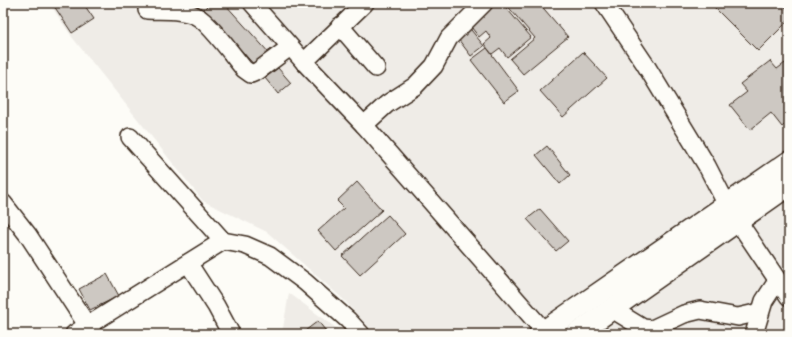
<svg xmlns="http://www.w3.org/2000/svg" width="792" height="337" font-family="'Balsamiq Sans',sans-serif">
<rect width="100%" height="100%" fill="#fdfcf7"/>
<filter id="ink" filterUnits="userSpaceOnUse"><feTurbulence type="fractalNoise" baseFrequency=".025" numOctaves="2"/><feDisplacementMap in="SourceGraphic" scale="8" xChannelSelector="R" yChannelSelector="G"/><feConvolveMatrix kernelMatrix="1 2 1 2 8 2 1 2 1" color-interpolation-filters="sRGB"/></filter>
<g filter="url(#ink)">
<g fill="#efece7">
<path d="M49 3H789V334H375L344 300 267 232 203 201 72 37Z"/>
<path d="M289 293 344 334H282Z"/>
</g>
<g fill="#cdc8c2" stroke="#3b2a1e">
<path d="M52 3H83L94 19 72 33Z"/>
<path d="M210 3H224L271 55 257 68 204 9Z"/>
<path d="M488 3H502L531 37 507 57 500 48 492 54 484 44 491 38 486 31 479 37 471 27 478 22 473 16Z"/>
<path d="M505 3H539L568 37 523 74 510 59 535 38Z"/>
<path d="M710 3H781L789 11V20L758 51Z"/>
<path d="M467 25 484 46 471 56 455 35Z"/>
<path d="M487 48 519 91 504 102 471 60Z"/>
<path d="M583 52 607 78 563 117 540 91Z"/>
<path d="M770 61 777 69 785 63 789 67V121L782 127 771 113 750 130 730 105 747 92 740 84Z"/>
<path d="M278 68 291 83 278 94 265 78Z"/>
<path d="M547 146 570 175 560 184 536 155Z"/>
<path d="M357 182 382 210 336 251 318 231 344 208 337 201Z"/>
<path d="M540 209 568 241 556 251 527 219Z"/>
<path d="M388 215 405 234 360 275 342 256Z"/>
<path d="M107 274 119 296 90 310 79 289Z"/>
<path d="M318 321 328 334H301Z"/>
</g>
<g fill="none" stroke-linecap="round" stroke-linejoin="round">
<defs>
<g id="minor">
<path d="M252 3 304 62 364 125 544 331"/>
<path d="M604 3 645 64 707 166 727 205 789 297"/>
<path d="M147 10C163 11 182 9 196 16 209 22 234 57 244 69L251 74 258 71 290 47"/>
<path d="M340 26 376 68"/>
<path d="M304 62 365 3"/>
<path d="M364 125 387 104 415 86 434 66 449 38 484 3"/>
<path d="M130 137 223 241"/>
<path d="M3 203 28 235 93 334"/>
<path d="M188 263 216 306 231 334"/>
<path d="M614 307 620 314 643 328 652 329 684 314 700 310 738 317 760 312"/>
<path d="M74 334 223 241 245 245 270 256 305 282 348 320 361 334"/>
<path d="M754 334 764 301 777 281"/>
</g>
<g id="major">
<path d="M540 334 789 162"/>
<path d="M576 334 789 185"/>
</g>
</defs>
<use href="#minor" stroke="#3b2a1e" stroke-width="20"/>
<use href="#major" stroke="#3b2a1e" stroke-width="24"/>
<use href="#minor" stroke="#fdfcf7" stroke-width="17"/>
<use href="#major" stroke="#fdfcf7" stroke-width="21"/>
</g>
</g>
<rect width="792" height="337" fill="none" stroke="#fdfcf7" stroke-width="16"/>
<rect x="8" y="8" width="776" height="321" fill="none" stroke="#3b2a1e" stroke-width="1.5" filter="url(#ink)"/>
</svg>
